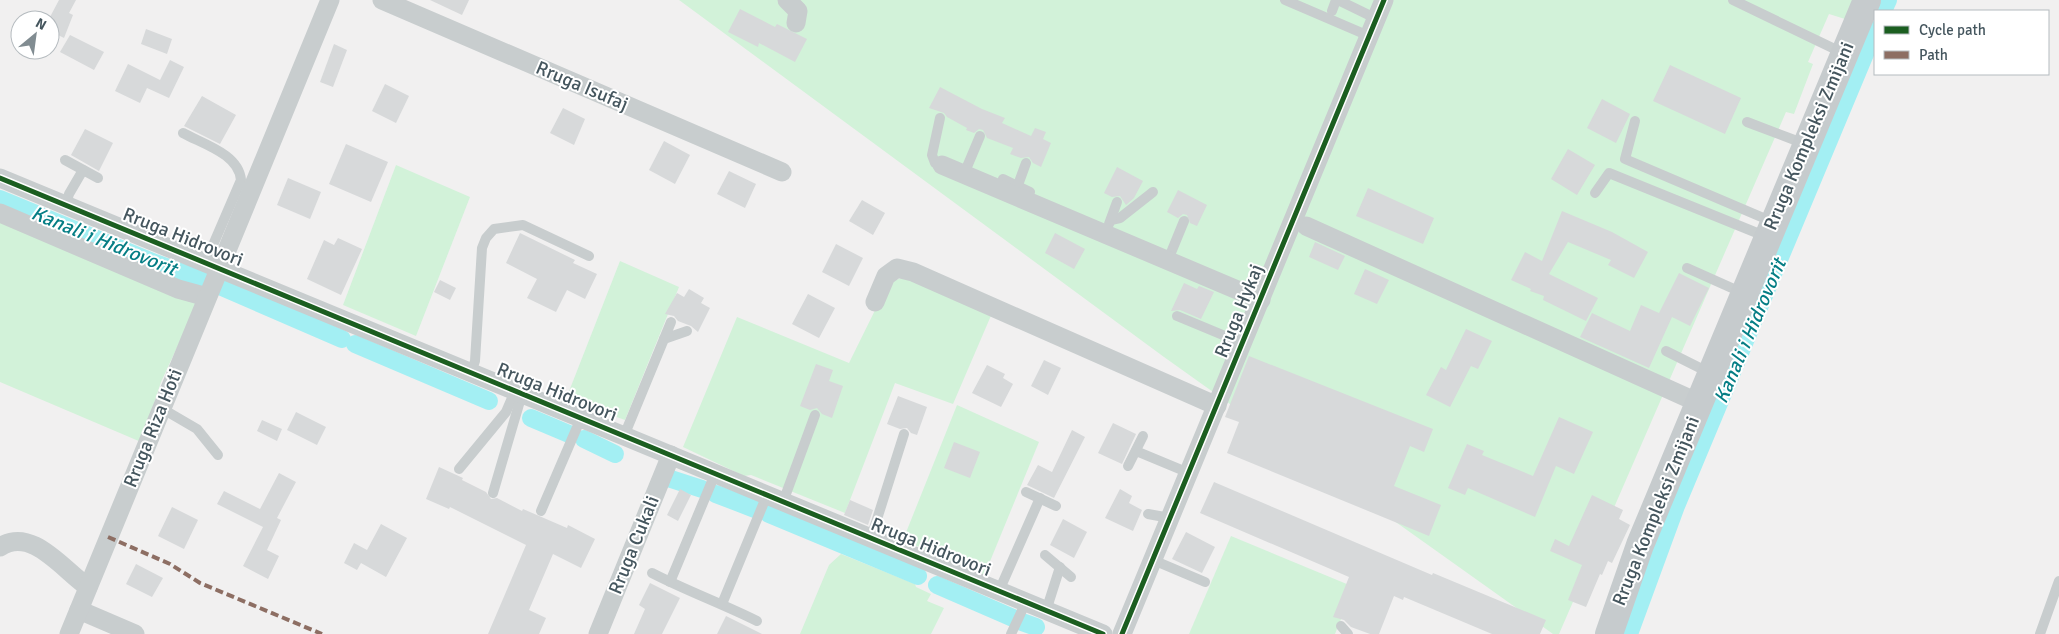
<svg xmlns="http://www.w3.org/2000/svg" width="2059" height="634" font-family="Signika,sans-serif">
<rect width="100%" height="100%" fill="#f1f0f0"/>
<g fill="#d2f2d9">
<path d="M679 0H1853L1845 19 1829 14 1808 62 1813 64 1794 114 1786 112 1559 634H1553L1164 357Z"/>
<path d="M396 165 470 197 416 336 343 305Z"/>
<path d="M0 219 198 302 161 382 141 442 0 382Z"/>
<path d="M620 261 679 287 625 420 566 399Z"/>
<path d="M907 276 993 311 953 404 895 383 845 513 751 475 744 476 683 447 737 317 849 363 884 292 893 281Z"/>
<path d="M957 405 1039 442 984 576 903 540Z"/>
<path d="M1231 536 1354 587 1335 634H1189Z"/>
<path d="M841 554 915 584 916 587 931 594 927 601 944 608 931 634H800L829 565Z"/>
</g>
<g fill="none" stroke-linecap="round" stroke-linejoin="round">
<g stroke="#a3eff3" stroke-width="18">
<path d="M1883 11 1888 0"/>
<path d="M0 199 155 263 208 282"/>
<path d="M222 287 342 339"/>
<path d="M355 344 489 401"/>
<path d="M531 418 569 434"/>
<path d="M584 439 615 454"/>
<path d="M671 479 702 489"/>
<path d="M716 494 755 509"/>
<path d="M769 514 918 576"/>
<path d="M937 585 1013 618"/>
<path d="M1022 622 1036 627"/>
<path d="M1629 634 1676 506 1875 30"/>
</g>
</g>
<g fill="#d7d9da">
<path d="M59 0H76L69 13 73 15 64 38 50 31V17Z"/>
<path d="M430 0H469L462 15Z"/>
<path d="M740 9 775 27 777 24 807 39 795 62 759 43 758 47 728 32Z"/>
<path d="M146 29 172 39 167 54 141 44Z"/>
<path d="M70 35 104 52 94 70 60 52Z"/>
<path d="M334 44 347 50 333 87 320 82Z"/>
<path d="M170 60 184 67 169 98 147 88 140 103 115 91 128 64 160 80Z"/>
<path d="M1670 65 1741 98 1725 134 1653 101Z"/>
<path d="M385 84 409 96 396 123 372 111Z"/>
<path d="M940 87 982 109 1005 118 1002 123 1031 136 1035 128 1046 132 1043 139 1051 143 1041 167 1033 163 1029 157 1021 158 1010 154 1013 148 987 138 983 130 979 129 974 133 966 130 967 128 947 117 944 113 929 108Z"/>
<path d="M202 96 236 115 220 144 184 126Z"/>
<path d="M1602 99 1630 114 1616 143 1587 128Z"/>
<path d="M563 108 585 119 574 145 550 133Z"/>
<path d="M85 129 113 143 99 171 71 155Z"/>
<path d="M664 141 690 155 675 184 649 170Z"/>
<path d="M346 144 388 162 371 202 329 184Z"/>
<path d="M1568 149 1595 165 1577 195 1551 179Z"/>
<path d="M1117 167 1143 181 1134 198 1126 205 1120 196 1112 197 1104 193Z"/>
<path d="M729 171 756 184 745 208 717 194Z"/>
<path d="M288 178 321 192 310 219 277 205Z"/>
<path d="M1368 188 1434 218 1423 244 1356 216Z"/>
<path d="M1178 190 1207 205 1197 226 1190 223 1187 215 1183 214 1178 218 1167 212Z"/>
<path d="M862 200 885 213 873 235 849 221Z"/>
<path d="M1562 211 1612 232 1648 252 1634 278 1608 265 1611 260 1568 242 1549 274 1598 298 1586 321 1543 300 1544 296 1530 291 1531 289 1511 280 1525 252 1542 261Z"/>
<path d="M520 233 575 260 573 263 597 274 585 299 567 290 556 312 527 298 537 279 506 263Z"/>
<path d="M1055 233 1085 249 1074 269 1045 253Z"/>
<path d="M338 238 362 249 341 295 307 279 324 240 334 245Z"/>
<path d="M1315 242 1345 256 1338 270 1309 257Z"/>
<path d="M836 244 863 258 849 286 822 272Z"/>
<path d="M1365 269 1389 280 1377 304 1354 294Z"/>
<path d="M1679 273 1709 288 1690 326 1672 317 1649 368 1580 337 1592 313 1630 331 1641 305 1659 313Z"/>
<path d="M440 280 456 288 450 300 434 292Z"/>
<path d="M1184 283 1197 289 1199 286 1214 292 1201 319 1180 310 1171 311Z"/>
<path d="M689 289 704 298 701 303 710 308 698 332 691 326 678 321 674 316 665 314 677 293 684 297Z"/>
<path d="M808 294 835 308 819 338 792 324Z"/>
<path d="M1466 329 1492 341 1478 369 1471 366 1450 407 1426 395 1441 367 1446 370Z"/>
<path d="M1249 356 1433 429 1424 452 1410 446 1394 486 1441 505 1429 536 1227 453 1239 422 1225 417Z"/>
<path d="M1044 360 1061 368 1048 395 1031 386Z"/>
<path d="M816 364 833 370 829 381 843 386 832 418 822 414 817 408 810 410 800 406Z"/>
<path d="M987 365 1005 374 1003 378 1013 384 1001 407 972 393Z"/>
<path d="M898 396 927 407 917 435 911 433 907 428 900 429 887 424Z"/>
<path d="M296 412 326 427 317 445 287 430Z"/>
<path d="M1559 417 1593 432 1574 474 1556 466 1535 517 1468 488 1465 495 1448 488 1467 444 1484 451 1482 455 1533 476Z"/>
<path d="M262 420 282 429 277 441 257 431Z"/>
<path d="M1113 423 1136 434 1122 464 1098 453Z"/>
<path d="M1072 430 1085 437 1054 498 1027 485 1038 465 1052 472Z"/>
<path d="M954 442 980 452 970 478 944 468Z"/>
<path d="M439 467 463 478 462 480 486 492 491 499 497 498 522 511 523 509 567 528 568 525 595 539 581 568 553 554 529 610 546 618 539 634H488L526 545 450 507 449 509 426 499Z"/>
<path d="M279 473 296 482 277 518 281 520 267 550 279 556 268 579 243 566 263 527 217 504 224 491 260 509Z"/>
<path d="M1214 482 1432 575 1433 573 1546 620 1540 634H1492L1404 597 1403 600 1394 596 1379 634H1370L1351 627 1344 620 1333 617 1349 577 1200 513Z"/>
<path d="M680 489 691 495 678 521 667 515Z"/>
<path d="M1120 489 1132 496 1129 503 1142 510 1133 531 1105 518Z"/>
<path d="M1592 495 1623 510 1619 519 1630 525 1612 563 1608 561 1602 575 1600 574 1586 607 1568 600 1582 565 1550 551 1555 539 1569 546Z"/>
<path d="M850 500 873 510 868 525 844 515Z"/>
<path d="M172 507 198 520 184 549 158 536Z"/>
<path d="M1063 519 1087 532 1074 558 1050 545Z"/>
<path d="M381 524 407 538 386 577 361 563 357 570 344 563 354 543 367 550Z"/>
<path d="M1186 532 1215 547 1202 573 1172 559Z"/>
<path d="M136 564 163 578 152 597 126 584Z"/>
<path d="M650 583 680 598 662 634H634L645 609 639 605Z"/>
<path d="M726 616 762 634H717Z"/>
</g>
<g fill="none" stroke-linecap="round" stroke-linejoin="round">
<g stroke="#c8cdce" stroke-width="10">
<path d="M1285 0 1369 36"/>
<path d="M1338 0 1377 19"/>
<path d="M1733 0 1843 53"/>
<path d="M1332 11 1336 0"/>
<path d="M940 118 932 155 935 163 942 165"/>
<path d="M1635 121 1625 159 1773 222"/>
<path d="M1747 122 1805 144"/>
<path d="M183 133C203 144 239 154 241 180L213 245 218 268"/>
<path d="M65 160 98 178"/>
<path d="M964 174 980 136"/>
<path d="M1003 179 1030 192"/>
<path d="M1595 193 1609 173 1767 237"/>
<path d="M1014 196 1026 163"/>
<path d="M66 205 69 194 83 170"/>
<path d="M1111 220 1120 218 1153 192"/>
<path d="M1109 224 1117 202"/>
<path d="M1168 260 1184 221"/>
<path d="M1687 268 1743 293"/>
<path d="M1177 316 1242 343"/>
<path d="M664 339 687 331"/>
<path d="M1666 351 1710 373"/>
<path d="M471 373 475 361 482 248 486 238 494 229 523 225 589 256"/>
<path d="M161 408 197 429 218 455"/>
<path d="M624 436 671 322"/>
<path d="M1136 451 1189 473"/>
<path d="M1128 466 1143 436"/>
<path d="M459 469 506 412 515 391"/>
<path d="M1026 492 1056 506"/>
<path d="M493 493 522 394"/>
<path d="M783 502 815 415"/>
<path d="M541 511 581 418"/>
<path d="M1148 514 1170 518"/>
<path d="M871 538 904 434"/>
<path d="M1045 555 1071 577"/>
<path d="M1153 560 1205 582"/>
<path d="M652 573C687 591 723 604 757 621"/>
<path d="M670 582 715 474"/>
<path d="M999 591 1040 498"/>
<path d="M722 604 767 495"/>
<path d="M1046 611 1060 567"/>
<path d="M1341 626 1348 634"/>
<path d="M1011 634 1026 602"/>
<path d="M2040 634 2059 581"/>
</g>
<g stroke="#c8cdce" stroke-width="19">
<path d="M382 0 782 172"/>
<path d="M787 0 798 11 796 23"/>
<path d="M942 165 1261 300"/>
<path d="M0 178 1103 634"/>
<path d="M0 213 178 289 207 297"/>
<path d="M1306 226 1699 403"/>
<path d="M875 302 886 276 897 268 913 272 1217 406"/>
<path d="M0 547C32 526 63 570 88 587"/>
<path d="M79 610 135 634"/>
<path d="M69 634 330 0"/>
<path d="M598 634 671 455"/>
<path d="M1122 634 1384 0"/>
</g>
<path stroke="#c6cbcd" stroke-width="28" d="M1609 634 1640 545 1867 0"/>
<path stroke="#8d6e63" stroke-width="4" stroke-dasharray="8 4" stroke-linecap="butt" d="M108 537 170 564 200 583 322 634"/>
<defs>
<g id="cycleway">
<path d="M0 178 1103 634"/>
<path d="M1122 634 1384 0"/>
</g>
</defs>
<use href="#cycleway" stroke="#fff" stroke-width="8"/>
<use href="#cycleway" stroke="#1b5e20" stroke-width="5"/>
</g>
<g text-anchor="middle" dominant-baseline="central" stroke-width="4" stroke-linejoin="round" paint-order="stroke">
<g font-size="19" fill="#45565e" stroke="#fff">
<text transform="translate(582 86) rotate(23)">Rruga Isufaj</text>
<text transform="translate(1809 136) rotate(-67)">Rruga Kompleksi Zmijani</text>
<text transform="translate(183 237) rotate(22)">Rruga Hidrovori</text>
<text transform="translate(1239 311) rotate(-68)">Rruga Hykaj</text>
<text transform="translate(557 392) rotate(22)">Rruga Hidrovori</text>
<text transform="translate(153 428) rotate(-68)">Rruga Riza Hoti</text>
<text transform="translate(1656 511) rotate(-68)">Rruga Kompleksi Zmijani</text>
<text transform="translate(634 545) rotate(-68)">Rruga Cukali</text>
<text transform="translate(931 547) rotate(22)">Rruga Hidrovori</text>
</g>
<g font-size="20" font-style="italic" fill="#057e85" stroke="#fff">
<text transform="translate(104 241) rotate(22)">Kanali i Hidrovorit</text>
<text transform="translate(1750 331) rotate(-67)">Kanali i Hidrovorit</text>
</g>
</g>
<rect x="1874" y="10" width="175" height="65" fill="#ffffff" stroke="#b5bbbf"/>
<rect x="1884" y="26" width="25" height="8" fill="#1b5e20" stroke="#b5bbbf"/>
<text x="1919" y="35" font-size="15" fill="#45565e">Cycle path</text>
<rect x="1884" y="51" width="25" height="8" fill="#8d6e63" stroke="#b5bbbf"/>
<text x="1919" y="60" font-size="15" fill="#45565e">Path</text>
<g transform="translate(35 35) rotate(29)"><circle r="24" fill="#ffffff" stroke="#b5bbbf"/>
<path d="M0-4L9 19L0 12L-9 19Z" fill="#818c91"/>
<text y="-8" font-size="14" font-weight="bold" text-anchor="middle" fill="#45565e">N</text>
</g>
</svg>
